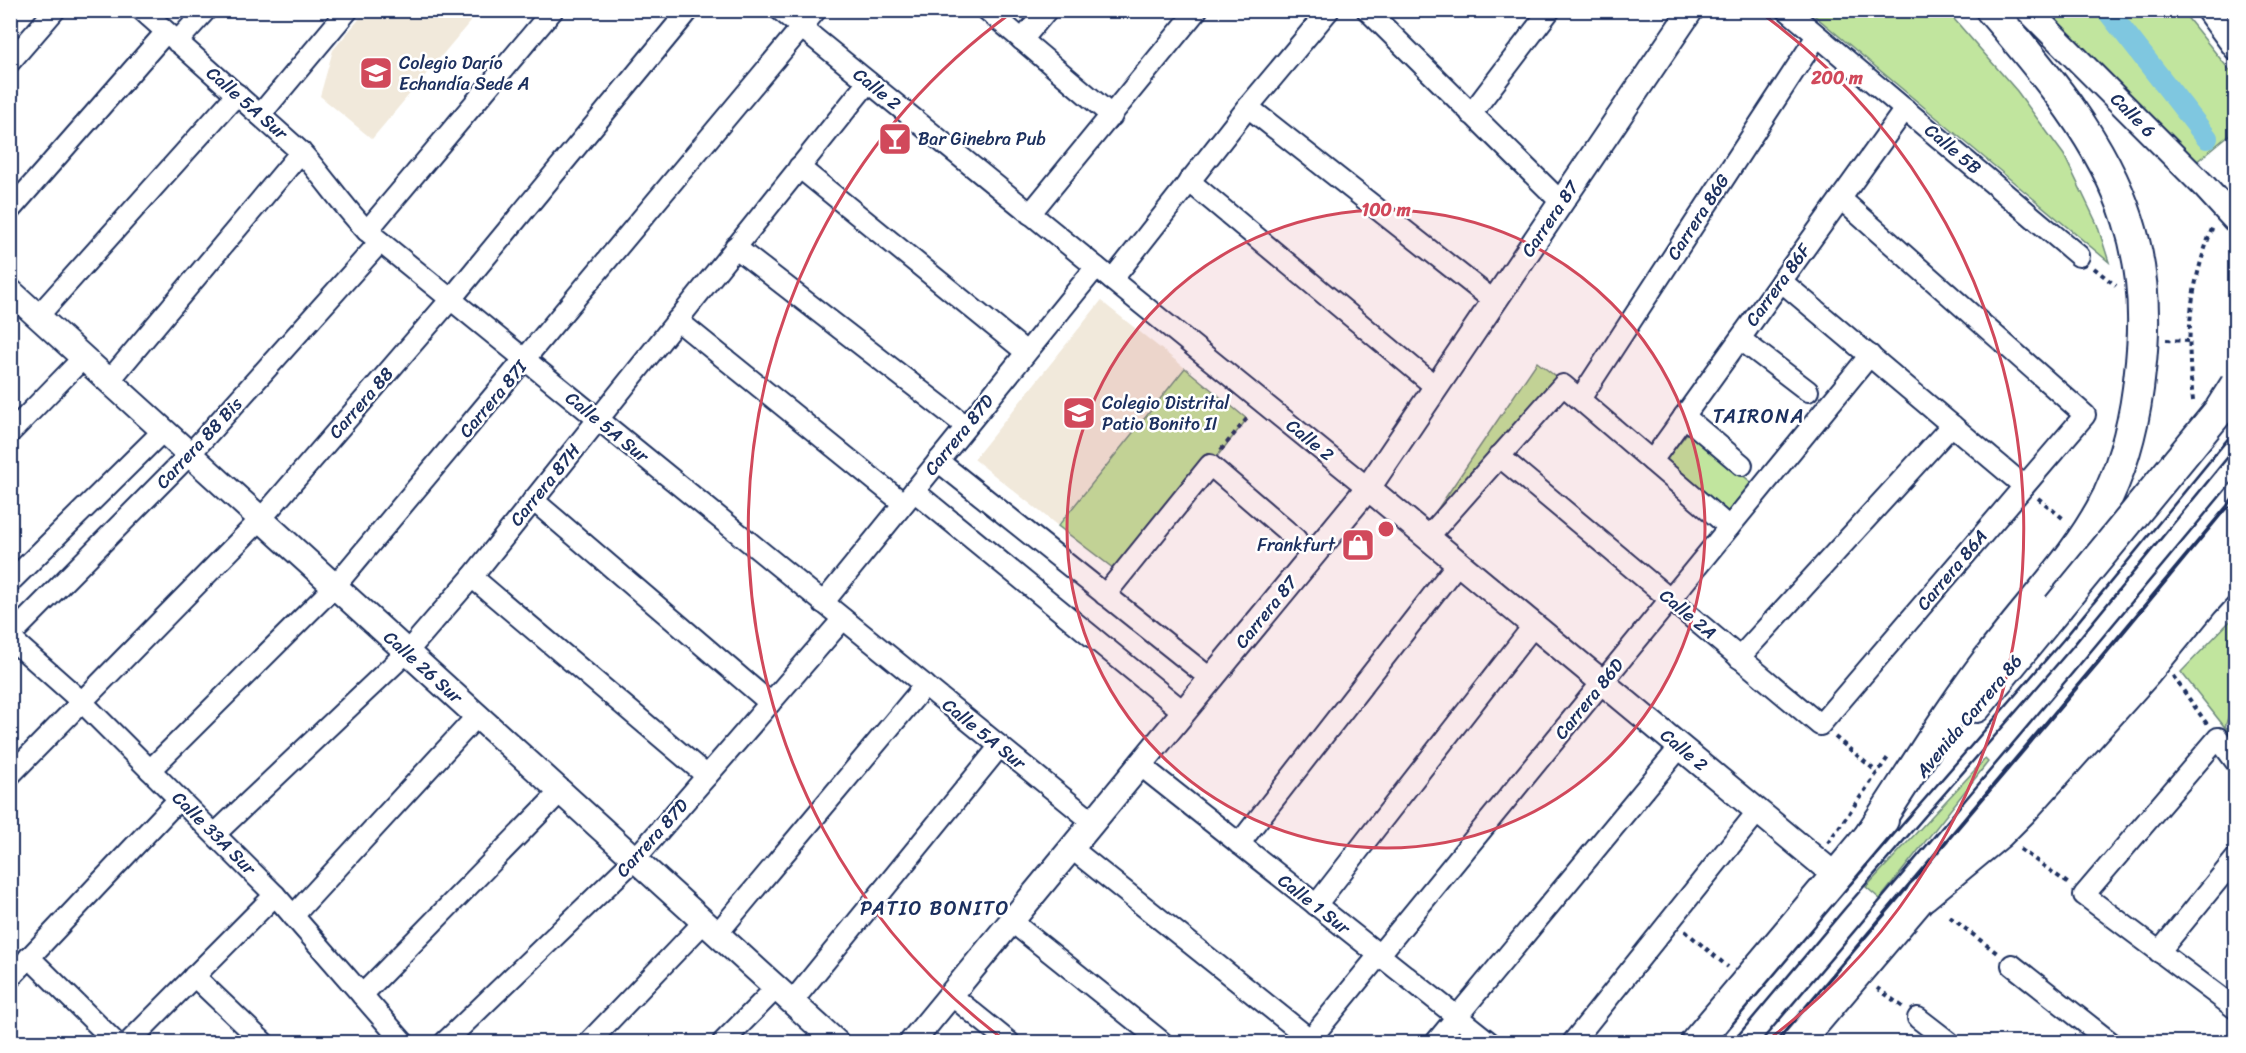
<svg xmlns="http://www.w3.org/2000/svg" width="2246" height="1053" font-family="Sriracha,sans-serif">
<rect width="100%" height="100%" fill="#fff"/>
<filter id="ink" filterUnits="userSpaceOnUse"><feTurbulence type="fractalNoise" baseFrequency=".0167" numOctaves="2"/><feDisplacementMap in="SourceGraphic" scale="12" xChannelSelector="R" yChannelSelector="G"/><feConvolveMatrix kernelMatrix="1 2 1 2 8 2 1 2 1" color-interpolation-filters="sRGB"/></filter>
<g filter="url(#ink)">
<g fill="#f1e9db">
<path d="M366 11H479L372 139 320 96 333 50Z"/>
<path d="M1101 301 1185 368 1058 526 974 459Z"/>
</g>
<g fill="#c1e59e" stroke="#6e8a7e" stroke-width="1.5">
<path d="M1809 11H1947L2017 91 2064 155 2097 224 2109 262Z"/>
<path d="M2043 11H2182L2235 77V130L2195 163Z"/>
<path d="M1537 362 1559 379 1433 516Z"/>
<path d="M1185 368 1247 419 1122 575 1058 526Z"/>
<path d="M1688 432 1751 482 1728 512 1664 462Z"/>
<path d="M2233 618 2236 620 2235 697 2225 727 2235 730V740L2181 672Z"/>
<path d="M1985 759 1988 762 1880 899 1866 887Z"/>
</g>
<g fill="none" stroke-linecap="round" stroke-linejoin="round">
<path stroke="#7fc7e0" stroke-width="22" d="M2107 10 2207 138"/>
<defs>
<g id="service">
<path d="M2224 585 2236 596"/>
<path d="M1725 1042 1841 904 2068 643 2236 438"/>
<path d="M1768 1042 2091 660 2236 486"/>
</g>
<g id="minor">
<path d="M142 10 301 152C324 177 343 207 367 231L1093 822"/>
<path d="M780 10 1368 488"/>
<path d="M987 10 1112 116"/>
<path d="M1367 10 1561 202"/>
<path d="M1787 10 2079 256"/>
<path d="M1022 40 1047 10"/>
<path d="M177 42 206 10"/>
<path d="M10 62 55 10"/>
<path d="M1248 107 1494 301"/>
<path d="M1471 114 1550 10"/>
<path d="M260 115 348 10"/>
<path d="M799 167 1026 352"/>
<path d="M1189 181 1436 387"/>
<path d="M10 210 166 32"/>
<path d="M1030 214 1197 10"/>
<path d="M367 231 553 10"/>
<path d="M735 247 966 426"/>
<path d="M1112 280 1248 107 1329 10"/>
<path d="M1781 281 2024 486"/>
<path d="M38 316 237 94"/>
<path d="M677 320 903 503"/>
<path d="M1740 339 1808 391"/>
<path d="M109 381 301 152"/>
<path d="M1580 399 1817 36"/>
<path d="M1684 416 1742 465"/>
<path d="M10 433 84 357"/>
<path d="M1499 456 1820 725 2085 415 1841 199"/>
<path d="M938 461 1211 679"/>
<path d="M1652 461 1905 109"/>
<path d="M914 491 1184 712"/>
<path d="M533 500 770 703"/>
<path d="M1428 537 1563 385 1729 527"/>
<path d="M472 577 707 776"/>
<path d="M10 582 164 430"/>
<path d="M1105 595 1210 465 1296 539"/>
<path d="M823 603 1096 267"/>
<path d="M10 636 190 454 380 242"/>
<path d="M10 638 82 702 275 895 403 1042"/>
<path d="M1739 658 1952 425"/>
<path d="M2236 762 2218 738 2084 895 2236 1009"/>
<path d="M1140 765 1489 1042"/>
<path d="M150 770 335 586 816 10"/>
<path d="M10 775 261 519 451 299 689 10"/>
<path d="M215 834 407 652 472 577 868 82"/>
<path d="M1239 844 1458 563"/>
<path d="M1071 848 1311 1040"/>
<path d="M1316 905 1534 625"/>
<path d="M293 916 477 716"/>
<path d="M1011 921 1162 1042"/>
<path d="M717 934 925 685"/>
<path d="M2159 952 2236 858"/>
<path d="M29 957 115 1042"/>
<path d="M2012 965 2110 1042"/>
<path d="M194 976 263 1042"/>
<path d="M10 978 179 799"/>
<path d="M362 995 560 792"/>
<path d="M951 995 1009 1042"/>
<path d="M792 1002 1000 746"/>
<path d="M1918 1018 1949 1042"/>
<path d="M129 1042 275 895"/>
<path d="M445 1042 635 859 843 619"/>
<path d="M589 1042 704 922"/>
<path d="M723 1042 776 988"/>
<path d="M1308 1042 1870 355"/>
<path d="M1436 1042 1680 747"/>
<path d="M1573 1042 1758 811"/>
</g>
<g id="tertiary">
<path d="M2208 10 2236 48"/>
<path d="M10 291 836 1042"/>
<path d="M1368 488 1836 876"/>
<path d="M912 1042 1368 488 1691 10"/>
</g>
<g id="primary">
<path d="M1976 707 2058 607"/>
<path d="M1870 835C1911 774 1948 711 1993 653 2032 601 2079 555 2108 496 2126 457 2136 414 2140 371 2146 321 2144 269 2128 220 2103 141 2044 72 1991 10"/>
<path d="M1696 1042 1883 820"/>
<path d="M1798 1042 2112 672 2236 522"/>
</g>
<path id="trunk" d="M1923 895 1998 833 2023 808 2146 671 2203 601 2236 565"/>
</defs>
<use href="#service" stroke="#1b2f5e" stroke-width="14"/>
<use href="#minor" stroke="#1b2f5e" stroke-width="24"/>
<use href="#tertiary" stroke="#1b2f5e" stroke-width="28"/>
<use href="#primary" stroke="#1b2f5e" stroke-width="34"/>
<use href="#trunk" stroke="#1b2f5e" stroke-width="36"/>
<g stroke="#1b2f5e" stroke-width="4" stroke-dasharray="4.5 4.5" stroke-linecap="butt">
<path d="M2094 268 2116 286"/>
<path d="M2166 340 2188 341"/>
<path d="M2193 401C2186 333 2188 291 2213 226"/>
<path d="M1221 450 1249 416"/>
<path d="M2038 498 2065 520"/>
<path d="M2173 676 2207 724"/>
<path d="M1835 737 1877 772"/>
<path d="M1828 843 1889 756"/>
<path d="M2020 849 2069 884"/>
<path d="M1950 917 1997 953"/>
<path d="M1685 931 1728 967"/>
<path d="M1877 988 1903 1007"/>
</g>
<use href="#service" stroke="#fff" stroke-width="9"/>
<use href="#minor" stroke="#fff" stroke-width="20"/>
<use href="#tertiary" stroke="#fff" stroke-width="24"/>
<use href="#primary" stroke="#fff" stroke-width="30"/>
<use href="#trunk" stroke="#fff" stroke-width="32"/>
<defs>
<path id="tertiary-bridge" d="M2028 10 2205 187 2236 221"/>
<path id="primary-bridge" d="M2058 607 2219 411 2236 384"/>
</defs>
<use href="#tertiary-bridge" stroke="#1b2f5e" stroke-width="28" stroke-linecap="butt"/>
<use href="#primary-bridge" stroke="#1b2f5e" stroke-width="34" stroke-linecap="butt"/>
<use href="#tertiary-bridge" stroke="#fff" stroke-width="24"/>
<use href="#primary-bridge" stroke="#fff" stroke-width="30"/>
</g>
</g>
<circle cx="1386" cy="529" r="319" fill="#d1495b" fill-opacity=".12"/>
<g fill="none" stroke="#d1495b" stroke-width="3">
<circle cx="1386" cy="529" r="319"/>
<path d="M1007 1042A638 638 0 0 1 1011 13M1761 13A638 638 0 0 1 1765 1042"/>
</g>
<defs>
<symbol id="school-square" viewBox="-11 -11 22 22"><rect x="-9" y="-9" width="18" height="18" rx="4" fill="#d1495b" stroke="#fff"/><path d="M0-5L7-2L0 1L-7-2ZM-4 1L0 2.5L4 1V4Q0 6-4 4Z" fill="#fff"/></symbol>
<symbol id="bar-square" viewBox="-11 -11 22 22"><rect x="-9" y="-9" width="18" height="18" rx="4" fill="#d1495b" stroke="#fff"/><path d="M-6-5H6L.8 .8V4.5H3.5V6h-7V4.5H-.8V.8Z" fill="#fff"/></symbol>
<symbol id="shop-square" viewBox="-11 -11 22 22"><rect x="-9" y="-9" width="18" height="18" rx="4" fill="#d1495b" stroke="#fff"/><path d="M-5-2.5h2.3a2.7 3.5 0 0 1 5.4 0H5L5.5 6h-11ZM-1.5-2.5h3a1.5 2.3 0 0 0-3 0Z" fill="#fff"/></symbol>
</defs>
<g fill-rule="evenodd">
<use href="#school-square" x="357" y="54" width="38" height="38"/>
<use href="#bar-square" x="876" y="120" width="38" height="38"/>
<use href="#school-square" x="1060" y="394" width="38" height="38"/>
<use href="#shop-square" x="1339" y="526" width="38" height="38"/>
</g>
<g text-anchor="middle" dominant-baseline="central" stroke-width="5" stroke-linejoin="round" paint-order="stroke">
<g font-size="18" fill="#1b2f5e" stroke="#fff" text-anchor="start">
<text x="399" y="63">Colegio Darío<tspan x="399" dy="21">Echandía Sede A</tspan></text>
<text x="918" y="139">Bar Ginebra Pub</text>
<text x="1102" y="403">Colegio Distrital<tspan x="1102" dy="21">Patio Bonito II</tspan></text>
<text x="1335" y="545" text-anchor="end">Frankfurt</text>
</g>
<g font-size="18" fill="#1b2f5e" stroke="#fff">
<text transform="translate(877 89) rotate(39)">Calle 2</text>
<text transform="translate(247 103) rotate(41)">Calle 5A Sur</text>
<text transform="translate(2133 115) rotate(45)">Calle 6</text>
<text transform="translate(1953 149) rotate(40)">Calle 5B</text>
<text transform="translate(1698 217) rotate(-57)">Carrera 86G</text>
<text transform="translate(1550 219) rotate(-56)">Carrera 87</text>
<text transform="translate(1778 285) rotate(-54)">Carrera 86F</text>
<text transform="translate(493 399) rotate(-50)">Carrera 87I</text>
<text transform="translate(361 403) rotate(-49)">Carrera 88</text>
<text transform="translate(607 427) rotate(39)">Calle 5A Sur</text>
<text transform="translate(959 435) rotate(-51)">Carrera 87D</text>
<text transform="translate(1310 440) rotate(39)">Calle 2</text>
<text transform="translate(199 443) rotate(-47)">Carrera 88 Bis</text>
<text transform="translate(545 485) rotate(-51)">Carrera 87H</text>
<text transform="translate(1952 570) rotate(-50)">Carrera 86A</text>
<text transform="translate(1266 612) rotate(-51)">Carrera 87</text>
<text transform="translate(1688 614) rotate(40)">Calle 2A</text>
<text transform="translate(423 667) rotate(42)">Calle 26 Sur</text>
<text transform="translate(1589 699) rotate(-51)">Carrera 86D</text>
<text transform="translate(1969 716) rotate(-50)">Avenida Carrera 86</text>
<text transform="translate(984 734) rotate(39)">Calle 5A Sur</text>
<text transform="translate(1684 750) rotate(40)">Calle 2</text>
<text transform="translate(214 833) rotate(45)">Calle 33A Sur</text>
<text transform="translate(652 838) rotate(-48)">Carrera 87D</text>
<text transform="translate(1314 904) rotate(38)">Calle 1 Sur</text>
</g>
<g font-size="20" letter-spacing="1.5" fill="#1b2f5e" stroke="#fff">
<text x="1759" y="416">TAIRONA</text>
<text x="935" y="908">PATIO BONITO</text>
</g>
</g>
<circle cx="1386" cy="529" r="9" fill="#d1495b" stroke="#fff" stroke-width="3"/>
<g font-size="18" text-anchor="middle" font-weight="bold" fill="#d1495b" stroke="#fff" stroke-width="5" stroke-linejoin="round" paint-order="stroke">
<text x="1837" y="84">200 m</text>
<text x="1386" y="216">100 m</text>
</g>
<rect width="2246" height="1053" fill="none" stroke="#fff" stroke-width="36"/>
<rect x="18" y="18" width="2210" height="1017" fill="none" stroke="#1b2f5e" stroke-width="2" filter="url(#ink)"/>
</svg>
